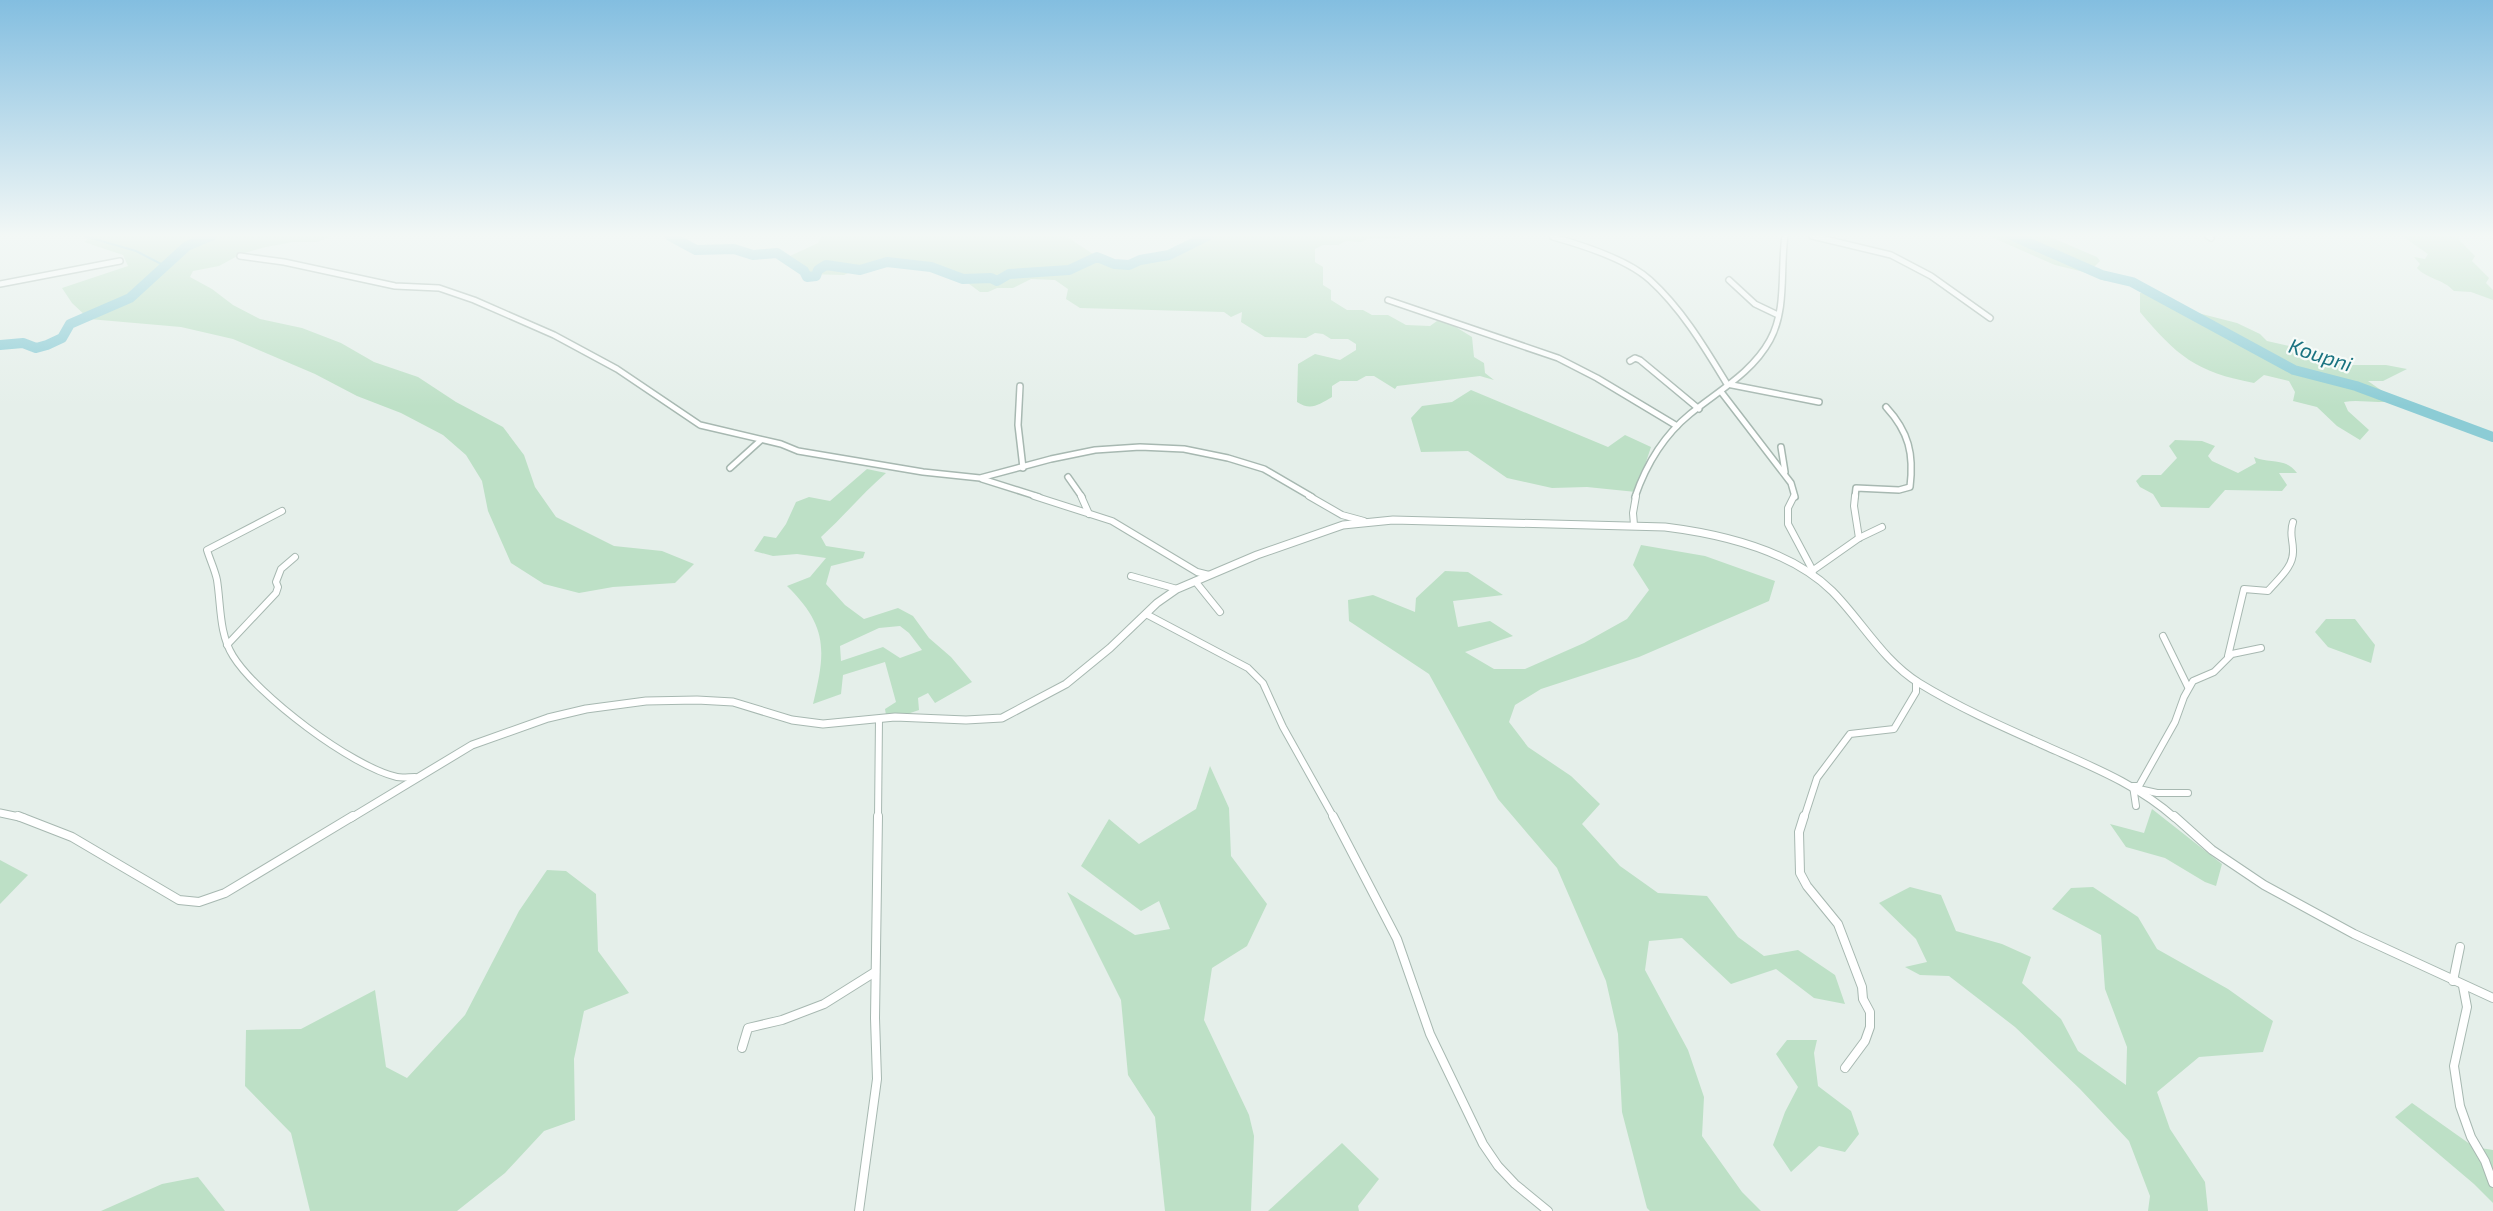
<svg xmlns="http://www.w3.org/2000/svg" width="2493" height="1211" font-family="'Exo 2',sans-serif">
<rect width="100%" height="100%" fill="#e5efea"/>
<g fill="#bde0c6" fill-rule="evenodd">
<path d="M91 236H333L317 242H293L266 247 241 254 219 266 193 271 190 277 212 289 233 305 260 319 302 328 341 343 374 362 418 377 456 402 503 427 524 455 535 487 556 517 614 546 662 551 694 564 675 583 613 587 579 593 544 584 511 563 488 511 482 481 466 455 443 435 401 413 357 396 315 374 233 339 181 327 89 319 72 303 62 288 128 266 123 255 84 242Z"/>
<path d="M821 236H1066L1105 262 1125 263 1123 261C1145 258 1179 253 1194 236H1403L1399 238H1369L1361 242 1346 241 1338 245H1323L1315 249V262L1323 267V285L1331 290V300L1347 310H1363L1372 315H1388L1406 325 1430 326 1437 321H1446L1472 337 1474 357 1484 363 1485 373 1494 380 1480 376 1397 386 1395 389 1374 376H1366L1357 381H1340L1332 386V397C1318 405 1311 411 1297 402L1298 364 1315 354 1340 360 1356 350V344L1348 339H1331L1323 334 1315 333 1306 338 1265 337 1241 322 1242 312 1231 317 1224 312 1080 308 1066 299 1068 289 1055 280 1031 279 1013 288H997L988 292H980L961 278 945 277 932 268H917L911 263 872 262 844 275 805 274 787 260 790 256 818 243Z"/>
<path d="M1989 236H2048L2097 257 2100 261 2093 268 2118 280 2105 281 2088 273 2055 265Z"/>
<path d="M2402 236H2460L2458 239 2475 256 2472 261 2489 278 2486 283 2493 290V300L2471 292 2454 291C2443 279 2427 279 2417 268L2420 264 2414 257 2425 259 2428 254Z"/>
<path d="M2140 293H2158L2194 312 2237 323 2260 334 2267 341 2311 351 2345 365H2386L2407 369 2383 381H2368L2395 400C2378 405 2362 399 2344 402L2348 411 2369 430 2360 440 2337 426 2317 407 2293 401 2295 392 2289 381 2264 375 2254 383C2196 372 2177 356 2140 312Z"/>
<path d="M1471 390 1608 447 1625 435 1651 447 1636 492 1587 487 1552 488 1507 478 1468 451 1421 452 1411 418 1422 406 1452 402Z"/>
<path d="M2175 440 2202 441 2215 446 2208 456 2212 461 2238 473 2256 463 2254 457C2269 464 2286 457 2297 473H2279L2287 485 2282 491 2225 490 2209 508 2161 507 2153 494 2140 487 2136 481 2142 475H2161L2177 458 2169 446Z"/>
<path d="M867 469 886 473C863 493 844 516 821 537L826 546 865 552 863 558 831 566 826 584 845 605 864 619 898 608 913 616 929 638 951 657 972 682 935 703 928 693 918 698 919 710 887 721 885 709 896 702 885 662 843 675 841 694 813 704C826 651 828 626 787 586L810 577 826 558 797 554 773 556 754 551 764 536 776 538 786 524 796 502 809 497 830 501ZM900 626 909 633 922 650 900 658 883 647 841 661 840 646 879 628Z"/>
<path d="M1641 545 1705 556 1775 581 1769 601 1639 657 1541 689 1515 705 1509 722 1528 747 1571 776 1600 804 1582 824 1620 866 1658 893 1707 896 1738 937 1764 956 1798 950 1835 975 1845 1004 1814 998 1776 969 1731 984 1682 938 1649 941 1645 970 1688 1050 1704 1097 1702 1136 1742 1192 1761 1211H1650L1647 1208 1622 1112 1618 1034 1606 981 1557 868 1498 799 1429 674 1349 621 1348 600 1373 595 1415 612 1416 598 1445 571 1468 572 1503 595 1453 601 1458 627 1490 621 1513 636 1465 652 1494 669H1525L1584 643 1627 619 1649 590 1633 565Z"/>
<path d="M2326 619H2355L2375 645 2371 663 2328 647 2315 632Z"/>
<path d="M1210 766 1229 808 1231 856 1267 904 1247 946 1212 968 1204 1020 1249 1115 1254 1136 1251 1211H1165L1155 1117 1128 1075 1121 1000 1067 892 1135 935 1170 929 1159 901 1141 911 1081 866 1109 819 1139 844 1196 809Z"/>
<path d="M2152 809 2222 864 2216 886 2205 882 2165 858 2126 847 2110 824 2144 833Z"/>
<path d="M0 860 28 875 0 904Z"/>
<path d="M547 870 566 871 596 894 598 951 629 993 584 1011 574 1059 575 1120 544 1131 505 1173 457 1211H310L291 1133 245 1086 246 1030 301 1029 375 990 386 1067 407 1078 465 1015 519 911Z"/>
<path d="M1910 887 1941 895 1956 931 2002 944 2031 957 2022 983 2061 1019 2078 1051 2126 1085 2127 1047 2105 989 2101 935 2052 909 2071 888 2093 887 2138 917 2157 949 2228 989 2273 1021 2263 1052 2199 1057 2157 1092 2170 1129 2205 1182 2208 1211H2148L2150 1196 2129 1141 2080 1089 2015 1027 1949 976 1920 975 1905 967 1927 962 1916 939 1879 903Z"/>
<path d="M1787 1040H1817L1814 1053 1818 1086 1851 1111 1859 1134 1845 1152 1819 1146 1791 1172 1773 1145 1785 1112 1798 1087 1776 1054Z"/>
<path d="M2412 1103 2474 1147 2493 1150V1203L2474 1184 2395 1117Z"/>
<path d="M1342 1143 1379 1179 1358 1206 1359 1211H1268Z"/>
<path d="M198 1177 225 1211H101L162 1184Z"/>
</g>
<g fill="none" stroke-linecap="round" stroke-linejoin="round">
<path stroke="#8cccd5" stroke-width="2" d="M84 236 136 251 165 266"/>
<g stroke="#8cccd5" stroke-width="10">
<path d="M670 236 696 250 734 249 753 255 777 253 804 271 807 277 816 276 818 270 826 265 860 270 887 262 931 267 963 279 991 278 997 281 1009 274 1069 270 1097 257 1114 264 1129 265 1140 260 1169 255 1207 236"/>
<path d="M2013 236 2102 275 2132 282 2294 370 2356 386 2493 437"/>
<path d="M0 345 23 343 36 348 47 345 62 338 70 324 130 298 187 246 211 236"/>
</g>
<defs>
<g id="minor-far2">
<path d="M1812 236 1891 255 1931 276 1990 318"/>
<path d="M2208 236 2211 238"/>
<path d="M1553 237C1582 245 1628 260 1650 280 1682 309 1705 348 1727 384L1819 402"/>
<path d="M240 256 284 262 395 286 439 288 474 300 554 335 617 369 700 425 781 444 798 451 923 472 980 478 1051 459 1095 450 1140 447 1184 449 1228 458 1264 469 1312 497"/>
<path d="M1729 280 1755 304 1778 315"/>
<path d="M0 284 120 261"/>
<path d="M1388 300 1558 358 1597 378 1677 426"/>
<path d="M1630 361 1635 358 1640 360 1699 409"/>
<path d="M1020 386 1018 425 1023 468"/>
<path d="M1722 393 1791 483 1795 497"/>
<path d="M1781 447 1785 472"/>
<path d="M730 468 761 440"/>
<path d="M1068 477 1082 497"/>
<path d="M982 479 1039 497"/>
<path d="M1635 497C1646 465 1663 436 1690 414 1718 391 1752 373 1770 340 1787 309 1780 270 1785 236"/>
<path d="M1855 497 1856 488 1899 490 1910 487C1914 454 1909 432 1886 407"/>
</g>
<g id="minor-far1">
<path d="M1034 496 1112 521 1197 572 1209 575"/>
<path d="M1081 496 1089 514"/>
<path d="M1309 496 1342 515 1364 521"/>
<path d="M1794 496 1788 508V524L1813 571"/>
<path d="M1855 496 1854 506 1859 538"/>
<path d="M282 511 207 550C210 560 215 570 217 580 221 605 219 634 233 656 257 695 352 767 397 777 402 778 409 777 415 777"/>
<path d="M1634 525 1633 513 1636 496"/>
<path d="M1812 571 1859 538 1882 527"/>
<path d="M1131 576 1177 589"/>
<path d="M1195 581 1220 612"/>
<path d="M1146 614 1248 668 1263 683 1283 727 1334 818"/>
<path d="M2163 636 2188 687"/>
<path d="M227 645 276 593 278 587 276 582 281 569 295 557"/>
<path d="M2228 656 2244 589 2268 591C2278 579 2294 567 2293 550 2293 539 2289 534 2293 522"/>
<path d="M2139 789 2157 793H2188"/>
<path d="M2136 806 2133 786H2139L2175 722 2184 697 2193 681 2214 672 2232 654 2261 648"/>
<path d="M878 818 879 719"/>
<path d="M1804 818 1817 778 1850 734 1894 729 1916 692V681"/>
</g>
<g id="minor">
<path d="M1333 816 1397 939 1430 1034 1483 1144 1498 1166 1515 1184 1548 1211"/>
<path d="M1804 816 1799 832 1800 873 1807 886 1838 924 1862 987 1863 999 1870 1012V1027L1865 1041 1845 1068"/>
<path d="M2453 981 2460 947"/>
<path d="M2463 986 2467 1007 2454 1066 2460 1106 2471 1137 2485 1161 2493 1183"/>
<path d="M742 1048 748 1028 782 1020 824 1004 875 972"/>
<path d="M859 1211 877 1079 875 1018 878 816"/>
</g>
<g id="tertiary-far1">
<path d="M0 813 24 818"/>
<path d="M351 818 472 745 548 718 586 709 646 701 697 700 733 702 792 720 823 724 895 717 966 720 1002 718 1066 684 1110 648 1157 603 1177 589 1257 555 1343 525 1393 520 1665 527C1721 534 1790 550 1832 591 1861 620 1883 661 1919 683 1963 710 2010 730 2057 751 2100 770 2140 787 2175 818"/>
</g>
<g id="tertiary">
<path d="M18 816 72 837 179 900 199 902 225 893 353 816"/>
<path d="M2174 816 2212 850 2264 885 2354 934 2493 998"/>
</g>
</defs>
<use href="#minor-far2" stroke="#a7b8b1" stroke-width="8"/>
<use href="#minor-far1" stroke="#a7b8b1" stroke-width="8"/>
<use href="#minor" stroke="#a7b8b1" stroke-width="10"/>
<use href="#tertiary-far1" stroke="#a7b8b1" stroke-width="9"/>
<use href="#tertiary" stroke="#a7b8b1" stroke-width="10"/>
<use href="#minor-far2" stroke="#fff" stroke-width="5"/>
<use href="#minor-far1" stroke="#fff" stroke-width="6"/>
<use href="#minor" stroke="#fff" stroke-width="8"/>
<use href="#tertiary-far1" stroke="#fff" stroke-width="7"/>
<use href="#tertiary" stroke="#fff" stroke-width="8"/>
</g>
<linearGradient id="sky" x2="0" y2="1"><stop stop-color="#83bee0"/><stop offset="0.58" stop-color="#f3f8f6"/><stop offset="1" stop-color="#f3f8f6" stop-opacity="0"/></linearGradient>
<rect width="2493" height="406" fill="url(#sky)"/>
<g text-anchor="middle" dominant-baseline="central" stroke-width="4.5" stroke-linejoin="round" paint-order="stroke">
<g font-size="21" font-style="italic" fill="#1a7381" stroke="#f6fbf8">
<text transform="translate(2321 354) rotate(18)">Koupni</text>
</g>
</g>
</svg>
